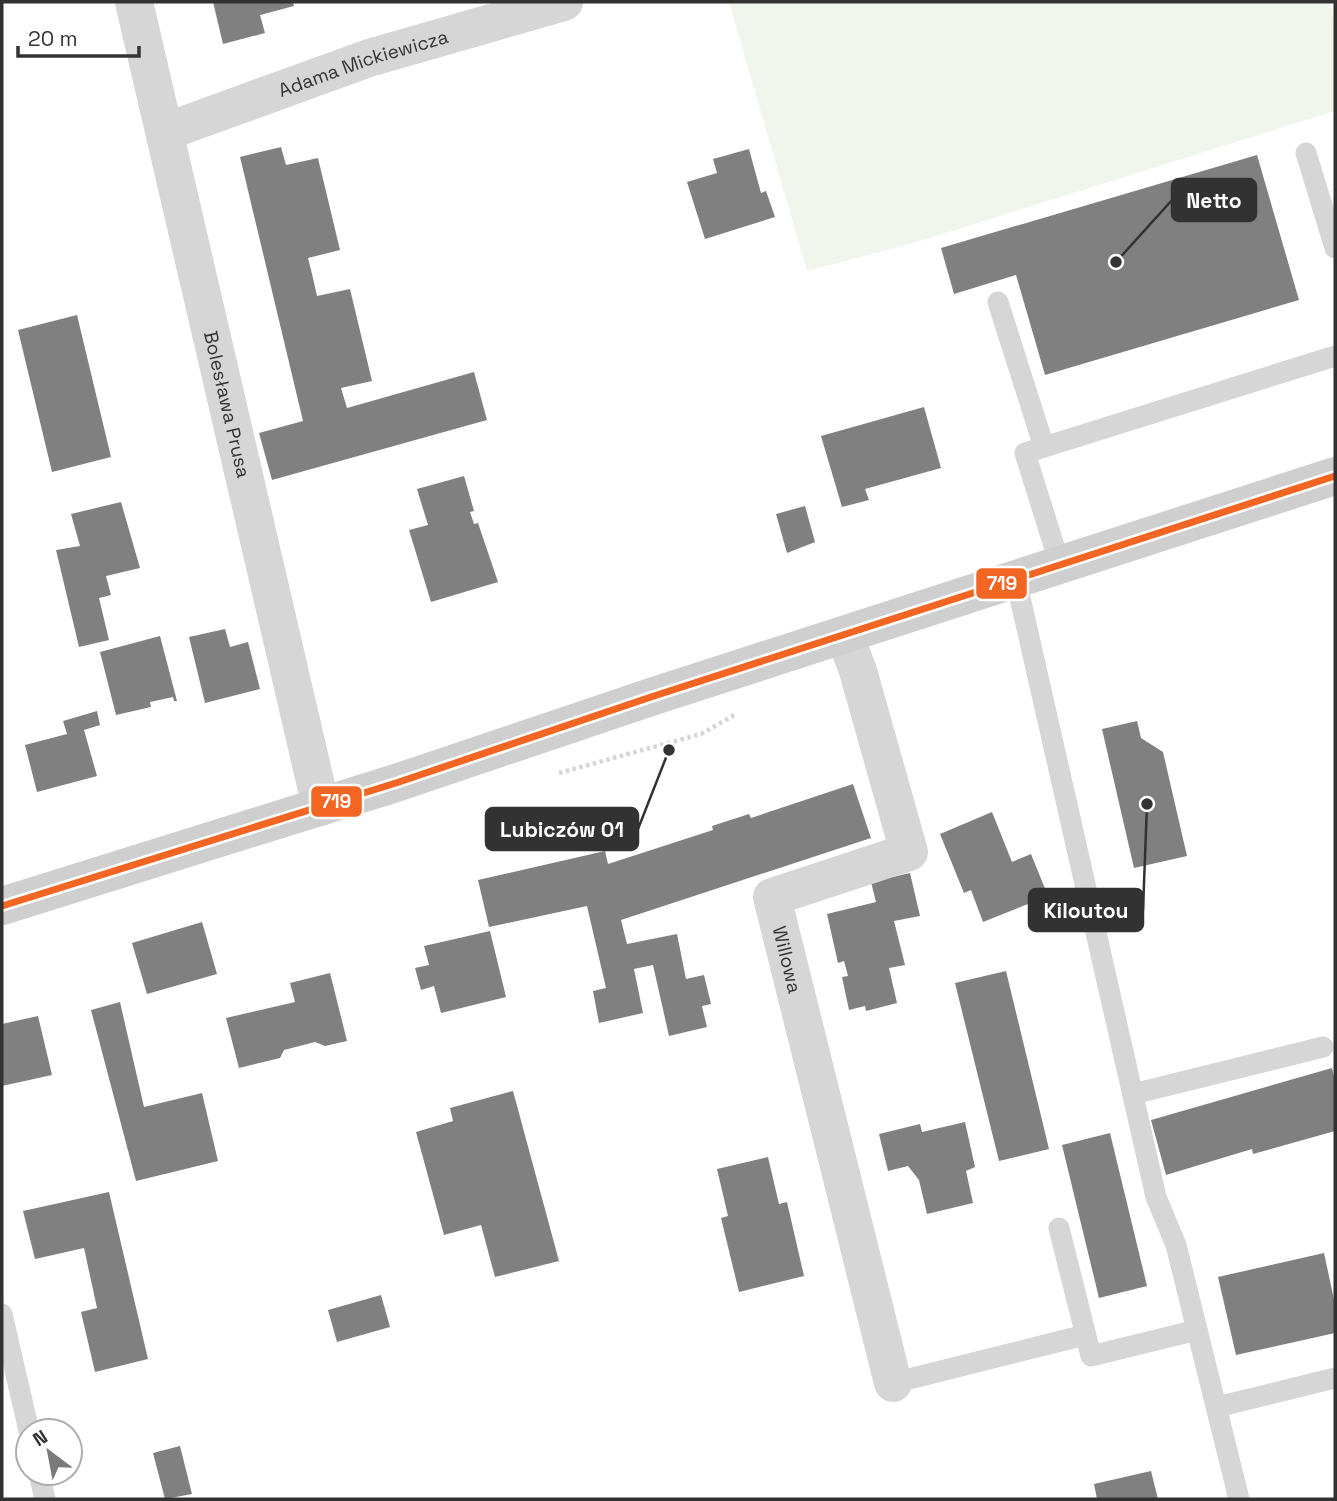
<svg xmlns="http://www.w3.org/2000/svg" width="1337" height="1501" font-family="'Space Grotesk',sans-serif">
<rect width="100%" height="100%" fill="#fff"/>
<path fill="#f1f6ed" d="M729 2H1329L1335 23V111L917 242 807 271Z"/>
<g fill="#808080">
<path d="M213 2H293L294 6 260 15 265 33 223 44Z"/>
<path d="M281 147 286 165 318 158 340 250 308 258 313 278 317 296 350 289 372 381 341 388 347 408 474 372 487 420 272 480 259 433 303 421 240 157Z"/>
<path d="M749 149 761 193 766 191 775 217 705 239 687 182 717 173 713 159Z"/>
<path d="M1257 155 1299 300 1045 375 1016 275 954 294 941 248Z"/>
<path d="M77 315 111 457 52 472 18 330Z"/>
<path d="M924 407 941 468 865 489 869 500 842 507 821 436Z"/>
<path d="M464 476 474 511 470 512 474 524 478 523 498 582 431 602 409 530 428 525 417 489Z"/>
<path d="M121 502 140 568 106 576 111 595 99 598 109 640 79 647 56 550 80 546 71 514Z"/>
<path d="M805 506 815 542 787 553 776 514Z"/>
<path d="M225 629 230 647 248 642 260 689 205 703 189 637Z"/>
<path d="M160 636 177 701H174L173 697 150 702 151 707 116 715 100 652Z"/>
<path d="M97 711 100 725 84 730 97 776 37 792 25 745 67 734 63 721Z"/>
<path d="M1137 721 1141 738 1163 752 1187 856 1134 868 1102 729Z"/>
<path d="M853 784 871 838 621 920 627 944 677 934 686 979 704 975 711 1004 702 1006 707 1027 669 1036 653 965 634 969 643 1013 599 1023 593 991 606 988 587 906 489 927 478 880 605 851 608 864 713 830 712 826 749 814 751 818Z"/>
<path d="M992 812 1012 862 1031 854 1048 896 983 922 971 890 964 893 940 834Z"/>
<path d="M910 873 920 916 894 921 905 965 889 968 897 1003 866 1011 865 1006 849 1010 842 977 848 976 844 961 838 963 827 914 876 902 871 882Z"/>
<path d="M202 922 217 974 147 994 132 943Z"/>
<path d="M490 931 506 997 441 1013 434 986 421 990 415 968 429 965 424 946Z"/>
<path d="M1006 971 1049 1149 999 1161 955 983Z"/>
<path d="M330 973 347 1041 325 1046 315 1042 284 1050 280 1058 239 1068 226 1018 295 1002 290 983Z"/>
<path d="M120 1002 144 1107 202 1093 218 1161 136 1181 91 1010Z"/>
<path d="M38 1016 52 1075 2 1086V1024Z"/>
<path d="M1332 1068 1335 1081V1131L1253 1154 1252 1149 1166 1175 1151 1120Z"/>
<path d="M513 1091 559 1261 495 1277 481 1225 444 1235 416 1132 453 1121 450 1108Z"/>
<path d="M965 1122 975 1167 966 1171 973 1203 927 1214 919 1180 908 1166 888 1171 879 1134 920 1124 922 1132Z"/>
<path d="M1110 1133 1147 1286 1099 1298 1062 1145Z"/>
<path d="M768 1157 779 1204 787 1202 804 1276 739 1292 721 1218 728 1216 717 1169Z"/>
<path d="M109 1192 148 1359 95 1372 81 1312 97 1308 84 1248 35 1259 23 1211Z"/>
<path d="M1324 1253 1335 1304V1333L1236 1355 1218 1277Z"/>
<path d="M381 1295 390 1327 337 1342 328 1310Z"/>
<path d="M180 1446 192 1494 165 1499 153 1453Z"/>
<path d="M1151 1471 1158 1499H1097L1094 1484Z"/>
</g>
<g fill="none" stroke-linecap="round" stroke-linejoin="round">
<path stroke="#d6d6d6" stroke-width="4.5" stroke-dasharray="3.5 3.5" stroke-linecap="butt" d="M559 773 701 734 736 714"/>
<g stroke="#d6d6d6" stroke-width="21">
<path d="M1306 153 1335 248"/>
<path d="M998 302 1044 447"/>
<path d="M1060 565 1025 453 1335 356"/>
<path d="M1016 580 1156 1197 1176 1245 1239 1499"/>
<path d="M1133 1094 1323 1047"/>
<path d="M1059 1228 1091 1356 1197 1330"/>
<path d="M2 1314 29 1431"/>
<path d="M893 1383 1085 1335"/>
<path d="M1217 1407 1335 1378"/>
<path d="M39 1473 45 1499"/>
</g>
<g stroke="#d6d6d6" stroke-width="38">
<path id="s1" d="M134 2 321 807"/>
<path id="s2" d="M165 132 369 58 564 2"/>
<path id="s3" d="M845 636 858 671 909 852 772 897 893 1383"/>
</g>
<path stroke="#cfcfcf" stroke-width="38" d="M2 906 399 782 654 696 1335 476"/>
<defs>
<path id="bus-1" d="M2 906 399 782 654 696 1335 476"/>
</defs>
<use href="#bus-1" stroke="#fff" stroke-width="12"/>
<use href="#bus-1" stroke="#f26522" stroke-width="7"/>
</g>
<g text-anchor="middle" dominant-baseline="central" stroke-width="7" stroke-linejoin="round" paint-order="stroke">
<g font-size="19" fill="#323232" stroke="#fff">
<text stroke="none"><textPath href="#s2" startOffset="210">Adama Mickiewicza</textPath></text>
<text stroke="none"><textPath href="#s1" startOffset="413">Bolesława Prusa</textPath></text>
<text stroke="none"><textPath href="#s3" startOffset="434">Willowa</textPath></text>
</g>
</g>
<path fill="none" stroke="#323232" stroke-width="2.5" d="M1116 262L1172 200M669 750L638 829M1147 804L1143 910"/>
<g fill="#323232" stroke="#fff" stroke-width="2.5">
<circle cx="1116" cy="262" r="7"/>
<circle cx="669" cy="750" r="7"/>
<circle cx="1147" cy="804" r="7"/>
</g>
<g fill="#323232" stroke="#323232" stroke-width="2.5">
<rect x="1172" y="179" width="84" height="42" rx="7"/>
<rect x="486" y="808" width="152" height="42" rx="7"/>
<rect x="1029" y="889" width="114" height="42" rx="7"/>
</g>
<g font-size="21" text-anchor="middle" font-weight="bold" fill="#fff">
<text x="1214" y="208">Netto</text>
<text x="562" y="837">Lubiczów 01</text>
<text x="1086" y="918">Kiloutou</text>
</g>
<g stroke="#fff" stroke-width="2.5">
<rect x="975" y="567" width="53" height="33" rx="7" fill="#f26522"/>
<rect x="310" y="785" width="53" height="33" rx="7" fill="#f26522"/>
</g>
<g font-size="19" text-anchor="middle" font-weight="bold" fill="#fff">
<text x="1002" y="590">719</text>
<text x="336" y="808">719</text>
</g>
<rect width="1337" height="1501" fill="none" stroke="#323232" stroke-width="7"/>
<g transform="translate(49 1452) rotate(328)"><circle r="33" fill="#ffffff" stroke="#adadad" stroke-width="2"/>
<path d="M0-5L12 26L0 18L-12 26Z" fill="#7a7a7a"/>
<text y="-10" font-size="19" font-weight="bold" text-anchor="middle" fill="#323232">N</text>
</g>
<path d="M18 46v10h121v-10" fill="none" stroke="#323232" stroke-width="3.5"/>
<text x="28" y="46" font-size="21" fill="#323232" stroke="#ffffff" stroke-width="5" paint-order="stroke">20 m</text>
</svg>
